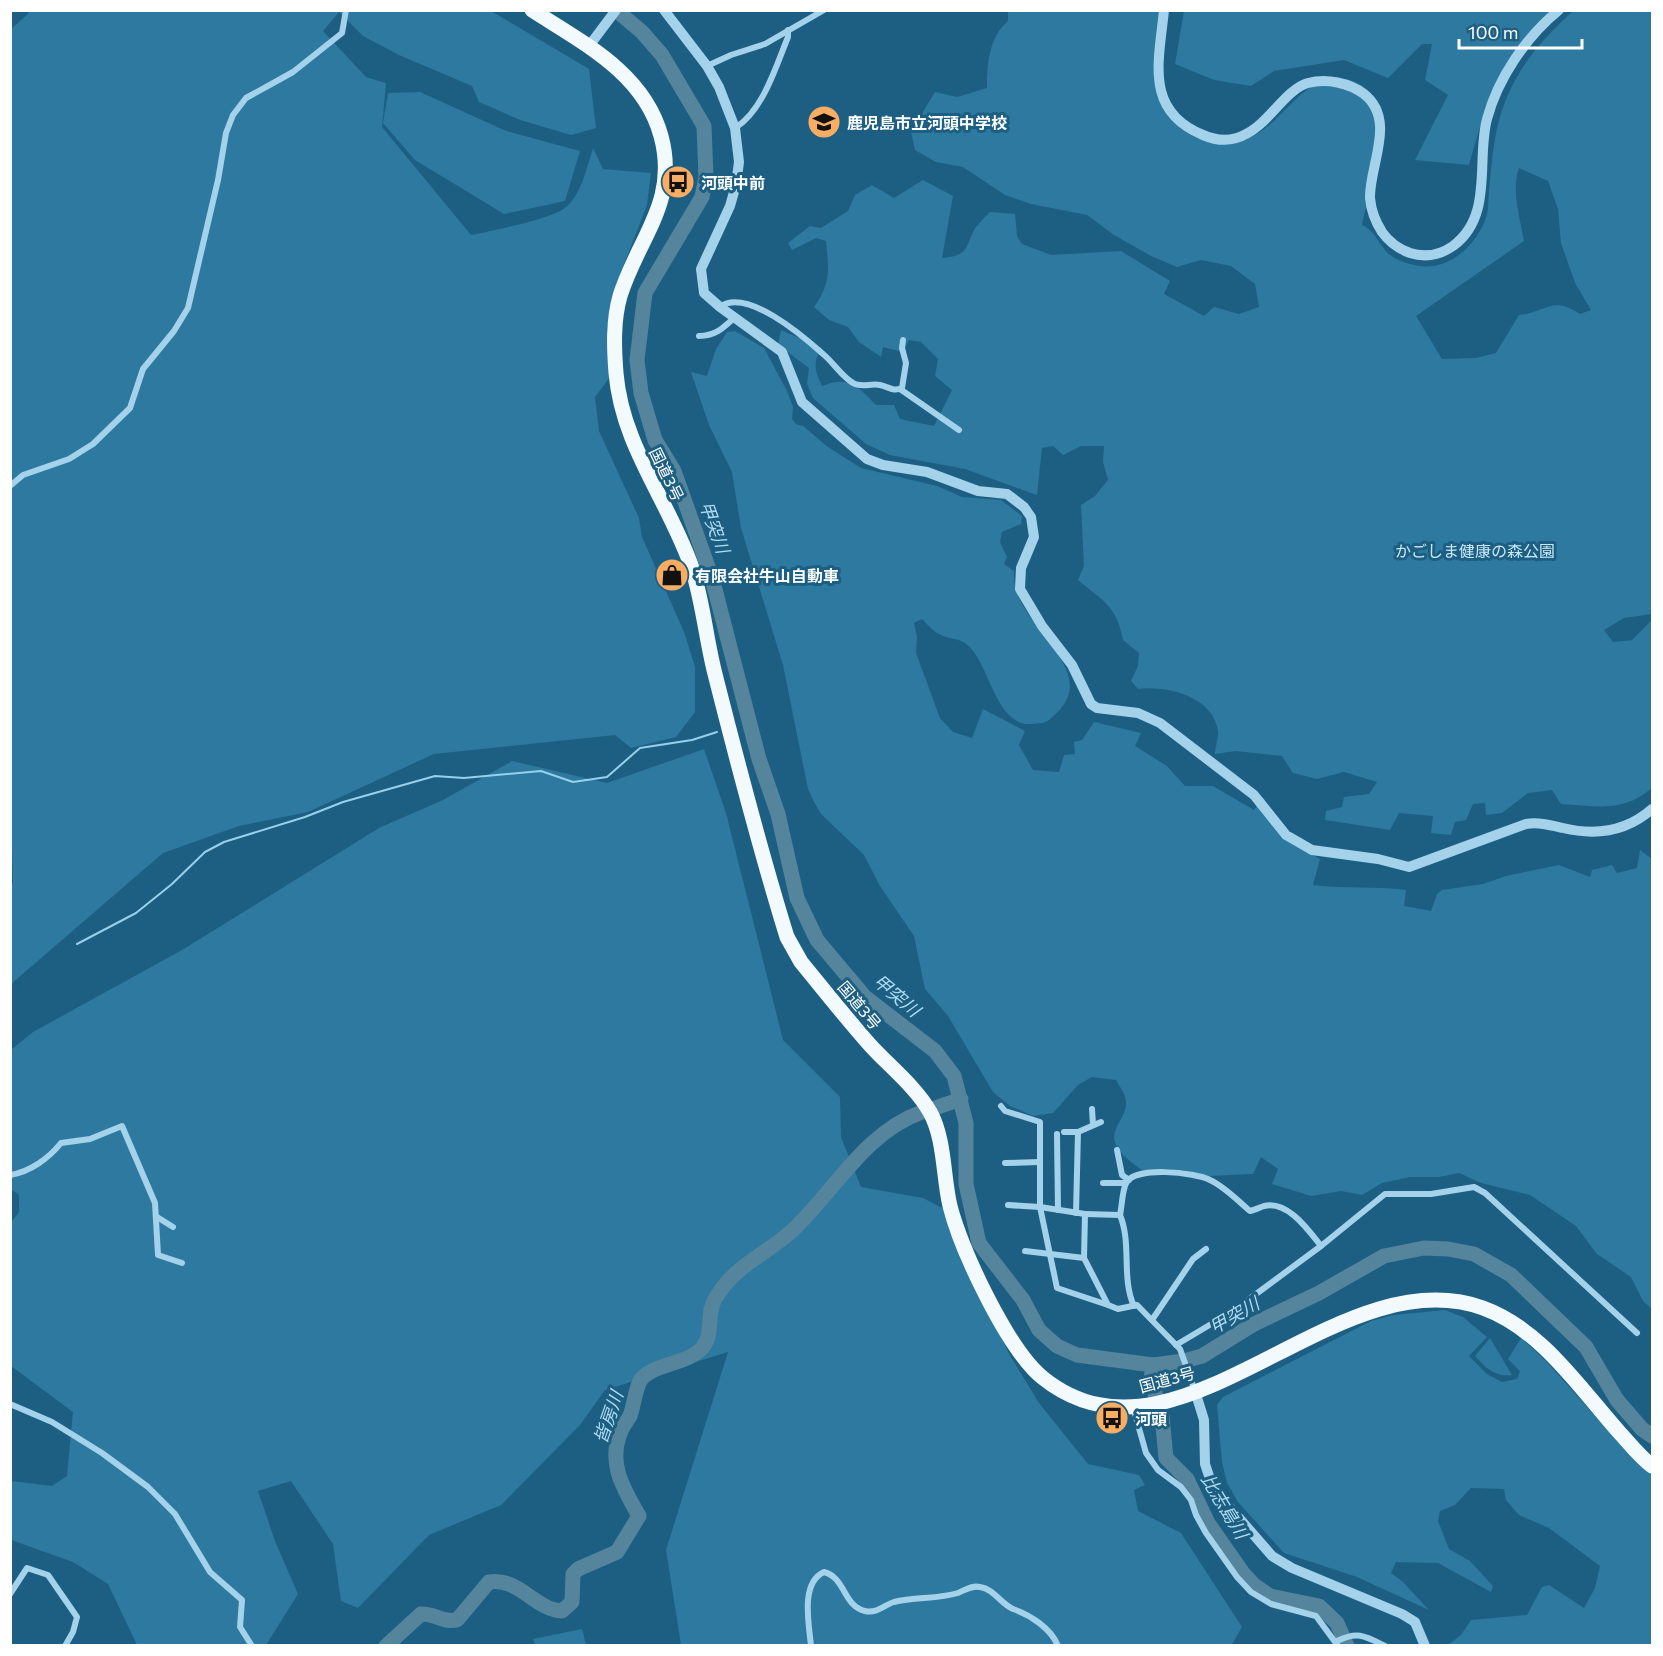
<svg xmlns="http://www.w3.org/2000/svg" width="1663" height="1656" font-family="Commissioner,'Noto Sans JP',sans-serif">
<rect width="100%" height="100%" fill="#1d5f83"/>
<g fill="#2d79a0" fill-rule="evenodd">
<path d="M29 10 491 11 589 69 596 128 571 135 520 120 479 102 472 86 399 55 363 36 339 12 323 31 366 77 386 83 382 127 471 235C494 230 550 220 566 207 582 194 587 166 593 148L603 169 651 173 647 205 616 285 607 327 610 377 595 397 599 431 639 518 642 537 684 632 695 667V712L676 737 631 748 615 735 434 754 308 812 239 826 163 853 11 984 10 887 13 882 10 783V30L28 14Z"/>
<path d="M1008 11H1167L1161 71 1170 106 1195 136C1209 137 1228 143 1241 140 1267 135 1284 108 1303 93 1315 82 1334 76 1350 80 1407 97 1369 186 1362 225 1376 231 1379 246 1390 255 1396 260 1411 265 1420 266 1450 271 1480 242 1487 214 1489 207 1488 199 1489 191 1492 159 1494 127 1507 97 1522 61 1545 37 1573 11H1652V614L1624 618 1604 630 1613 642 1632 640 1652 620V788C1622 813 1598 806 1561 804L1552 790 1528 793 1502 813 1486 815 1485 803 1473 804 1466 820 1455 822 1451 835 1431 833 1433 816 1399 813 1390 830 1325 820 1326 811 1342 807 1344 797 1369 794 1377 782 1344 772 1317 779 1293 773 1282 756 1236 751 1215 754C1215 747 1219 737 1218 731 1213 696 1166 685 1138 689L1131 681 1138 666 1139 653 1123 640C1117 606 1103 601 1078 580L1084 566 1081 505 1095 496 1108 480 1103 462 1104 446H1081L1063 455 1053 446 1042 448 1037 495 965 469 890 455 866 444 813 398 807 384 809 368 778 345 781 330 822 348C812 363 815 371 822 386 848 375 858 386 876 405H894L900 419 934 426 952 390 935 376 938 359 921 342 909 340 903 352 883 347 881 357 859 342 848 327 829 320 814 307C831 283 829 270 826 241L816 238 792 250 788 243 810 226 821 228 848 211 855 195 872 185 894 198 923 180 953 196 942 258C972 255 964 246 976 227 980 222 985 217 990 212L1015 214 1017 236 1022 244 1051 255 1121 251 1170 281 1164 294 1204 316 1214 307 1239 314 1259 307 1255 284 1231 266 1201 260 1177 267 1151 256 1114 235 1087 215 1031 204 1005 195 963 167 936 162 915 150 911 132 935 92 957 97 987 88C987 64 989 37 1008 21ZM1519 168 1548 181 1558 209 1561 243 1575 283 1591 310 1580 314C1552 295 1547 312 1519 315L1496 353 1476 358 1442 359 1416 316 1524 241C1520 218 1511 190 1519 168Z"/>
<path d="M1184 11H1553C1502 52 1486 104 1469 165L1415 160 1448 95 1425 80 1432 44H1422L1388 78 1344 60 1274 71 1251 86 1214 80 1175 64Z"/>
<path d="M420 92 506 131 580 151 565 201 504 214 415 160 383 123 388 93Z"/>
<path d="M735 331 764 348 787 391 793 407 792 419 796 424 803 426 828 447 861 468 937 486 962 497 1001 500 1022 516 1021 524 1002 532 1000 542 1007 557 1004 564 1014 571C1009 628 1113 670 1049 720 1044 724 1038 723 1032 724 994 727 990 660 965 643 958 638 947 639 939 634 933 631 927 624 922 619L914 623 917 637 916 653 940 718 953 732 972 738 983 709 1025 731 1019 745 1033 770 1059 772 1064 755 1075 754 1074 742 1082 740 1094 722 1141 733 1135 746 1167 766 1185 786H1213L1254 810 1263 797 1289 842 1320 859 1313 885C1344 889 1375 886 1406 890L1404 906 1431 911 1437 894 1442 890 1483 884 1506 876 1559 865 1590 877 1592 870 1612 865 1617 873 1637 868 1640 850 1652 859V1309L1643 1301 1631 1277 1597 1254 1576 1226 1530 1195 1481 1183 1459 1173 1439 1177H1410L1382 1183 1362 1195 1341 1191 1311 1196 1272 1184 1278 1169 1261 1157 1253 1174 1209 1176 1183 1170H1142C1134 1164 1122 1156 1117 1147 1107 1129 1127 1119 1126 1102 1126 1095 1120 1087 1116 1080L1092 1077 1078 1085 1053 1113 1033 1116 1010 1106 993 1092 948 1016 925 989 914 936 880 886 864 855 821 814 813 800 808 789 783 665 741 528 732 472 709 425 691 372 707 376 716 349 727 332Z"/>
<path d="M704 749 726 813 783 1040 840 1097 841 1137 861 1187 923 1198 948 1211 1008 1352 1039 1403 1088 1464 1139 1475 1145 1485 1134 1490 1138 1511 1181 1533 1242 1627 1231 1646 681 1645 666 1550 728 1352 605 1390 580 1425 501 1505 429 1535 358 1608 341 1601 333 1544 291 1481 258 1491 275 1541 298 1594 266 1645H137L108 1584 73 1562 11 1540V1481L52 1486 67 1476 73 1412 11 1366 10 1224 19 1212V1195L11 1189V1050L33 1032 182 950 379 828 443 800 512 761 607 783Z"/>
<path d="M1445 1310 1463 1317 1487 1337 1469 1356 1487 1374 1502 1382 1517 1379 1520 1371 1508 1359 1521 1338 1546 1361 1639 1465 1652 1475V1645H1448L1461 1635 1471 1620 1527 1615 1542 1587 1549 1585 1584 1608 1595 1588 1600 1566 1549 1528 1519 1515 1506 1500 1504 1489 1471 1488 1455 1505 1440 1511 1438 1521 1449 1549 1470 1561 1493 1586 1491 1592 1438 1563 1396 1562 1391 1573 1403 1582 1429 1610 1357 1577 1284 1553 1238 1502 1227 1483 1222 1462 1217 1405 1223 1397 1371 1321 1393 1315Z"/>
<path d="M1490 1338 1512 1375C1494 1377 1486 1368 1475 1356Z"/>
<path d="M582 1629 586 1645H535L533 1639Z"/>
</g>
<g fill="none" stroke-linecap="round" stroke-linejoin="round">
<path stroke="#97d0eb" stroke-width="2" d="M77 944 136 913 172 884 205 852 224 842 305 817 343 802 435 776 464 778 541 771 573 782 607 777 640 748 692 740 717 732"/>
<g stroke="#55859d" stroke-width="15">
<path d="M616 10 642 32 662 55 704 126 706 177 702 197 645 293 637 360 641 393 655 440 674 471 712 578 759 759 778 814 797 898 817 940 865 997 935 1051 954 1076 966 1123V1184L979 1243 1023 1300 1039 1330 1057 1346 1077 1355 1153 1365 1184 1361 1202 1356 1254 1324 1319 1293 1384 1256 1424 1248 1448 1249 1474 1254 1511 1275 1586 1347 1617 1400 1642 1429 1652 1436"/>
<path d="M935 1108 961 1099"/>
<path d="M1153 1365 1151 1380 1162 1417 1166 1458 1187 1479 1208 1523 1243 1573 1254 1585 1270 1596 1319 1606 1337 1623 1347 1646"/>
<path d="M386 1646 421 1614C434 1613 443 1623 457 1620L489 1582C519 1577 535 1610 562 1611L572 1602 573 1574 578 1569 617 1552 639 1516C624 1489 607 1464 621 1431 623 1426 627 1421 630 1416 634 1405 635 1391 640 1381 650 1364 688 1365 703 1347 714 1333 706 1314 715 1299 736 1263 769 1254 796 1227 837 1187 866 1132 922 1112"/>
</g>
<g stroke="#a4d2ea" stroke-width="6">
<path d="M707 66 731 55 765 44 824 10"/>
<path d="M735 128C763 111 776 66 788 37V30"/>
<path d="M720 307C746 287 803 336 823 354 833 362 842 377 853 383 861 388 871 383 880 385 889 387 893 392 902 388L906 363 902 348 903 340"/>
<path d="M699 336C715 336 722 329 734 318"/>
<path d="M900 389 959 430"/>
<path d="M10 486 23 475 69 459 93 444 130 408 143 369 174 331 188 308 218 180 226 133 233 115 246 98 293 72 342 33 346 10"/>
<path d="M1001 1106 1005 1111 1040 1122V1207L1085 1214 1084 1258 1108 1305 1118 1309 1137 1305 1180 1349 1195 1391"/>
<path d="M1092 1109 1093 1125"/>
<path d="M1064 1132H1078L1076 1213"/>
<path d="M1078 1132 1101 1122"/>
<path d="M1057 1134 1058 1210"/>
<path d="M1117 1150 1122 1175 1129 1180"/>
<path d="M1005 1163 1040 1162"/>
<path d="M10 1175C30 1172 49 1158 61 1143L90 1139 122 1126 155 1203 158 1255 182 1263"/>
<path d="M1103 1183H1126"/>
<path d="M1008 1205 1040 1207 1057 1288 1108 1305"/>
<path d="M1085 1214 1120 1215C1122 1206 1122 1192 1126 1183 1134 1166 1195 1172 1210 1180 1225 1187 1237 1200 1250 1211 1255 1210 1258 1208 1264 1206 1288 1200 1309 1231 1321 1246"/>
<path d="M1120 1215C1132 1244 1121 1278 1134 1306"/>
<path d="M157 1217 173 1227"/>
<path d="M1025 1251 1084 1258"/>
<path d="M1152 1320 1193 1259 1206 1249"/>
<path d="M1176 1345 1233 1311 1321 1246 1385 1194H1431L1474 1187 1485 1193 1637 1333"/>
<path d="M10 1404 52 1422 102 1453 148 1487 175 1514 210 1572 242 1600 240 1627 252 1646"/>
<path d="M1133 1407 1146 1453 1158 1470 1181 1487 1191 1500 1196 1515 1206 1533 1237 1577 1251 1592 1271 1604 1316 1616 1338 1646"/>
<path d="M10 1594 27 1568 48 1575 77 1617 73 1632 65 1646"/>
<path d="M1337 1641C1358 1631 1365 1636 1385 1646"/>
<path d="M811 1646C809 1624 800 1583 824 1572 845 1577 844 1607 865 1611 877 1614 884 1605 894 1602 915 1597 938 1599 958 1593 965 1590 972 1585 980 1587 994 1589 1000 1603 1013 1609 1030 1615 1051 1628 1058 1646"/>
</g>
<g stroke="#a4d2ea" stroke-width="10">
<path d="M664 10 707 66 719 87 735 128 739 162 736 185 730 206 701 269 704 293 720 307 782 352 802 402 867 459 883 465 927 472 978 491 1007 494 1024 507 1031 517 1034 537 1021 568 1020 589 1042 626 1072 665 1091 704 1097 708 1138 713 1160 723 1254 795 1286 835 1312 850 1378 859 1409 867 1526 824C1539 822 1550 825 1563 828 1596 836 1627 831 1652 809"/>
<path d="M1164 10C1159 61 1144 111 1203 135 1217 141 1232 142 1246 134 1269 123 1286 89 1308 83 1327 78 1349 83 1364 94 1397 120 1369 166 1370 198 1371 210 1375 221 1382 232 1389 242 1399 249 1410 253 1426 258 1440 255 1453 246 1494 216 1476 160 1487 119 1498 78 1526 37 1559 10"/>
<path d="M589 46 616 10"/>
<path d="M1195 1391 1204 1420 1205 1464 1213 1488 1272 1556 1292 1568 1402 1614 1415 1622 1425 1646"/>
</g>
<path stroke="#f3fafe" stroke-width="15" d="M532 10C583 43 644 73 661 136 679 202 638 238 620 296 613 321 614 347 616 373 622 446 669 501 692 568 703 602 706 639 715 674 737 761 760 850 787 937L801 962C824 990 846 1018 870 1045 889 1066 916 1087 930 1112 945 1139 943 1177 950 1206 961 1250 1008 1350 1043 1378 1178 1486 1334 1255 1483 1308 1541 1329 1579 1387 1619 1432 1630 1444 1640 1457 1652 1466"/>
</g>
<defs>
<symbol id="school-disc" viewBox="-11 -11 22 22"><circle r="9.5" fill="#f9ad62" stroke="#1d5f83"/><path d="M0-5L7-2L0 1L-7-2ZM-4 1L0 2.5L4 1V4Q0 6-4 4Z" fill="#111"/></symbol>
<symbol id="bus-disc" viewBox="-11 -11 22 22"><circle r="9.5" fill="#f9ad62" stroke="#1d5f83"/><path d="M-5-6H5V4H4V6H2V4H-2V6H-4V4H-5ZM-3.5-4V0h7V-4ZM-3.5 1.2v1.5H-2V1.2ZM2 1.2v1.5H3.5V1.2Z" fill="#111"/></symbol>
<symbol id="shop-disc" viewBox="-11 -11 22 22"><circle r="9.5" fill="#f9ad62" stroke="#1d5f83"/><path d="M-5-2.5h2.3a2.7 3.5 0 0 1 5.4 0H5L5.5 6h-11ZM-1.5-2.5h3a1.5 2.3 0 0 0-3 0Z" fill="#111"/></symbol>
</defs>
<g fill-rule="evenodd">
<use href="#school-disc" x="805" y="103" width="38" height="38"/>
<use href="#bus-disc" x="659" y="163" width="38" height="38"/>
<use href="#shop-disc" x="653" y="556" width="38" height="38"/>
<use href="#bus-disc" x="1093" y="1399" width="38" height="38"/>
</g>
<g text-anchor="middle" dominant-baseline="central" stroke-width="6" stroke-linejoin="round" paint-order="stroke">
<g font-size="16" font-weight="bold" fill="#fff" stroke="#1d5f83" text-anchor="start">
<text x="847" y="122">鹿児島市立河頭中学校</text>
<text x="701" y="182">河頭中前</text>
<text x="695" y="575">有限会社牛山自動車</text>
<text x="1135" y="1418">河頭</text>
</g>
<g font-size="16" fill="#fff" stroke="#1d5f83">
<text transform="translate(667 474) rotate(64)">国道3号</text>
<text transform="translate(860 1005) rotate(50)">国道3号</text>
<text transform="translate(1167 1379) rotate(-15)">国道3号</text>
</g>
<g font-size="16" fill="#c8e8f7" stroke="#1d5f83">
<text x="1475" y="550">かごしま健康の森公園</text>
</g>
<g font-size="18" font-style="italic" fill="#afdcf1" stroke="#1d5f83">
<text transform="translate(715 527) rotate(70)">甲突川</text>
<text transform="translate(897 995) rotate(40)">甲突川</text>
<text transform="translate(1234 1315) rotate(-30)">甲突川</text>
<text transform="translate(608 1417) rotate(-71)">皆房川</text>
<text transform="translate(1225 1506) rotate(59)">比志島川</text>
</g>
</g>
<rect width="1663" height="1656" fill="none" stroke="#ffffff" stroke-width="24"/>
<path d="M1459 39v9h123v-9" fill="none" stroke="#ffffff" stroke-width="3"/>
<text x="1468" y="39" font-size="18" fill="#ffffff" stroke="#1d5f83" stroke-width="4.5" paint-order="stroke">100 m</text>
</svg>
